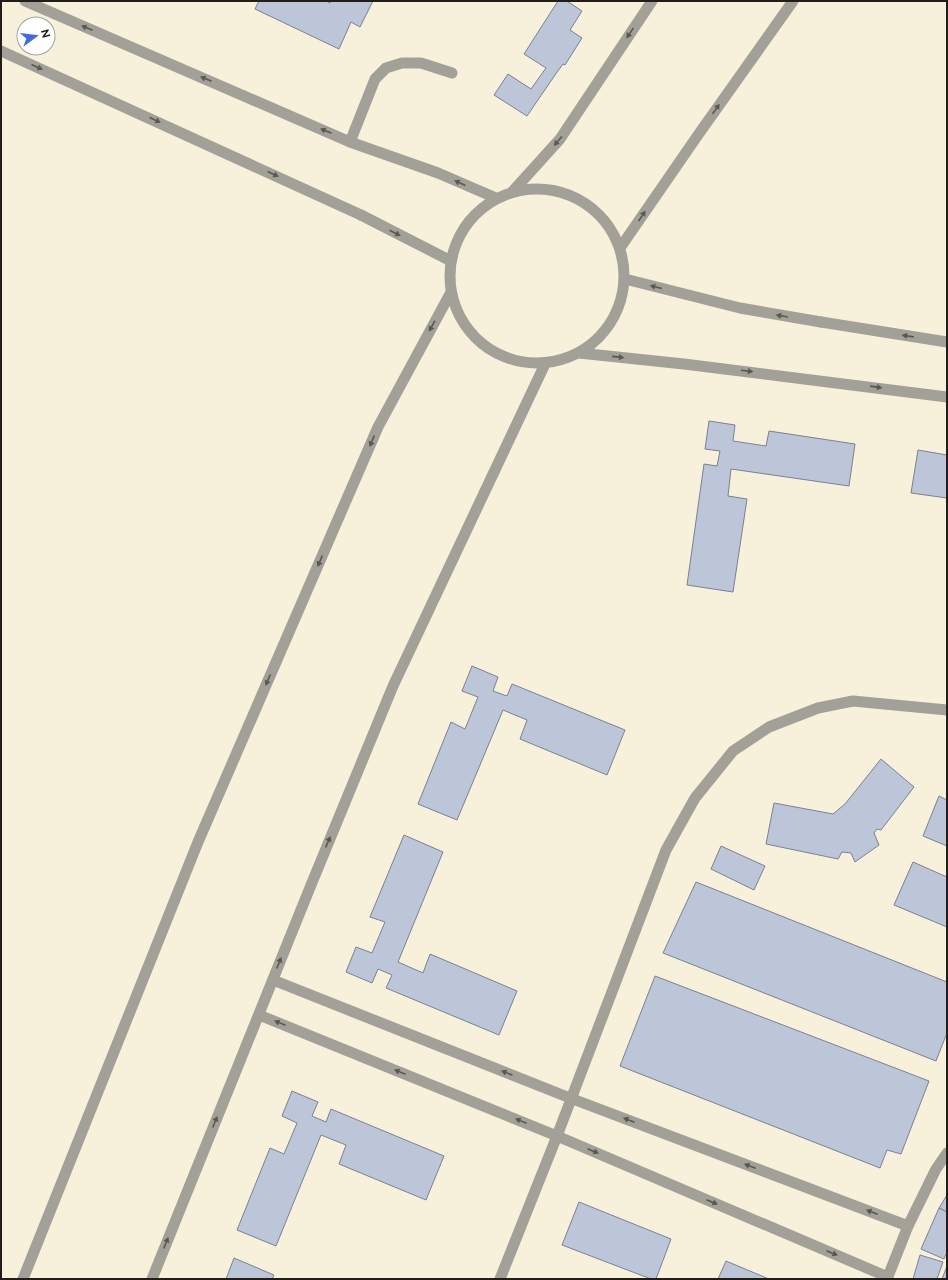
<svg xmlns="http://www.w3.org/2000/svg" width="948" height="1280" font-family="Raleway,sans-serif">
<rect width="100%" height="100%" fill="#f7f1dc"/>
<g fill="#bdc6d9" stroke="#798192">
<path d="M259 1H326L330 3 331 1H373L360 27 351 22 339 49 255 9Z"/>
<path d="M558 1H567L582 11 570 30 582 38 565 65 563 64 555 75 527 116 494 95 508 74 531 89 546 68 524 54Z"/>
<path d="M709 421 735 425 733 441 766 446 769 431 855 444 849 486 731 469 728 496 747 499 733 592 687 585 704 464 717 466 720 451 705 449Z"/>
<path d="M918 450 947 455V498L911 493Z"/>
<path d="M472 666 498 677 493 691 507 696 512 684 625 730 607 775 520 739 527 720 503 710 457 820 418 804 451 722 465 729 478 697 462 691Z"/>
<path d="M881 759 914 787 881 830 877 829 874 833 879 845 855 862 851 853 842 852 838 859 766 844 774 803 833 814 845 804Z"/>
<path d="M939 796 947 800V846L923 836Z"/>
<path d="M404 835 443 852 398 962 423 973 430 954 517 991 499 1035 386 988 392 975 378 969 372 983 346 972 356 947 372 953 385 922 370 917Z"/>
<path d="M721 846 765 866 754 890 711 869Z"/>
<path d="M913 862 947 877V927L894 905Z"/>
<path d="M696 882 947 982V1033L936 1061 663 953Z"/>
<path d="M655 976 929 1081 901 1154 887 1150 880 1168 620 1066Z"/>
<path d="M292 1091 318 1102 312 1116 326 1122 331 1109 444 1156 426 1200 339 1164 346 1145 321 1135 276 1246 237 1230 270 1148 284 1154 297 1123 282 1116Z"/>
<path d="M947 1195V1212L939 1208Z"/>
<path d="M579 1202 671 1239 656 1279H651L562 1245Z"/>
<path d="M939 1208 947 1212V1252L944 1259 921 1249Z"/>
<path d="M920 1255 943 1262 937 1279H913Z"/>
<path d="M234 1258 274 1275 272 1279H226Z"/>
<path d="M726 1261 769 1279H718Z"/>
<path d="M947 1266V1279H942Z"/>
</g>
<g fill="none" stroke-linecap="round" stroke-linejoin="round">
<path stroke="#a3a097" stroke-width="11" d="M350 142 375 79 386 68 402 63H421L452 73"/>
<g stroke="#a3a097" stroke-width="11">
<path d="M361 215 451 261"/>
<path d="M625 279 740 308 821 322"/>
<path d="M273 980 570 1098 908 1226"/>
<path d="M259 1015 557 1136 888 1277"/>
<path d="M500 1279 557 1136 666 850 695 798 733 751 769 727 818 708 853 701 947 710"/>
<path d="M887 1279 908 1226 936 1169 947 1153"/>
</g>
<g stroke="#a3a097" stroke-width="11">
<path d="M25 1 350 142 438 173 496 198"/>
<path d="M1 51 361 215"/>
<circle cx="537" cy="276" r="87"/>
<path d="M513 191 560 139 652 1"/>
<path d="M620 248 698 135 793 1"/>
<path d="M821 322 947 342"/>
<path d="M579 353 684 364 947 397"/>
<path d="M23 1279 198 842 378 427 451 292"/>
<path d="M152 1279 311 885 393 686 545 364"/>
</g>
</g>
<defs><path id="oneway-solid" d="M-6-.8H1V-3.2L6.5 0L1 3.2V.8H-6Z"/></defs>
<g fill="#5b5850">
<use href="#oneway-solid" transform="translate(87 28) rotate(-157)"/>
<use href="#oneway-solid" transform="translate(630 33) rotate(124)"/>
<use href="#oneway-solid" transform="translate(37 67) rotate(24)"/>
<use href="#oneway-solid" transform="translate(206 79) rotate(-157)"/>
<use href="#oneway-solid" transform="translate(716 109) rotate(-55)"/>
<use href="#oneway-solid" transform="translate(155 120) rotate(25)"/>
<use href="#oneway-solid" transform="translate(326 131) rotate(-157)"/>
<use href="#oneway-solid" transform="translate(558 141) rotate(130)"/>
<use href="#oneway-solid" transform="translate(273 174) rotate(25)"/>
<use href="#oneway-solid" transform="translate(460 183) rotate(-156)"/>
<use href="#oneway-solid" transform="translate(642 216) rotate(-56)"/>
<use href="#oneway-solid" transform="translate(395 233) rotate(27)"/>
<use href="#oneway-solid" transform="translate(656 287) rotate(-166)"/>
<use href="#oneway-solid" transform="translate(782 316) rotate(-170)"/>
<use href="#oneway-solid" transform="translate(432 326) rotate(119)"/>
<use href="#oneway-solid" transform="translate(908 336) rotate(-171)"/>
<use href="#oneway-solid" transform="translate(618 357) rotate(6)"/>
<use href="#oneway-solid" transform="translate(747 371) rotate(7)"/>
<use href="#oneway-solid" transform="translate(876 387) rotate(8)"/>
<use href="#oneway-solid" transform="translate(372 441) rotate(113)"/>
<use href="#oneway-solid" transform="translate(320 561) rotate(113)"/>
<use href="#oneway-solid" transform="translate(268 680) rotate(113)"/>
<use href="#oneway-solid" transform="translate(328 842) rotate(-67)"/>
<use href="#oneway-solid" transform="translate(279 963) rotate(-68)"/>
<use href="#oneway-solid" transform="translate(280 1023) rotate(-158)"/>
<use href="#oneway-solid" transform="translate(400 1072) rotate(-158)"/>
<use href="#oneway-solid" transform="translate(507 1073) rotate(-158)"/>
<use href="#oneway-solid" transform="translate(629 1120) rotate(-159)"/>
<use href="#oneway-solid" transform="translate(521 1121) rotate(-158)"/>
<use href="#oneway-solid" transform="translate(215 1122) rotate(-68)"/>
<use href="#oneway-solid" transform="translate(593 1151) rotate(23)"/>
<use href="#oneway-solid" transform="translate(750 1166) rotate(-159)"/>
<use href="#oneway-solid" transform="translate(712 1202) rotate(23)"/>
<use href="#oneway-solid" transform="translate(872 1212) rotate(-159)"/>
<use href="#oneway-solid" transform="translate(166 1243) rotate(-68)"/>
<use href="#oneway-solid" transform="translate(832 1253) rotate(23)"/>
</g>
<rect width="948" height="1280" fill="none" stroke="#201e16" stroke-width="4"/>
<g transform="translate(36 36) rotate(75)"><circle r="19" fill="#fefefe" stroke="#a5a4a1"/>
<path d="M0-3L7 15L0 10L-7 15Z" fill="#436bdd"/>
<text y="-6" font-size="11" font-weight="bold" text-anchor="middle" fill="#201e16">N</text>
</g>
</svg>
